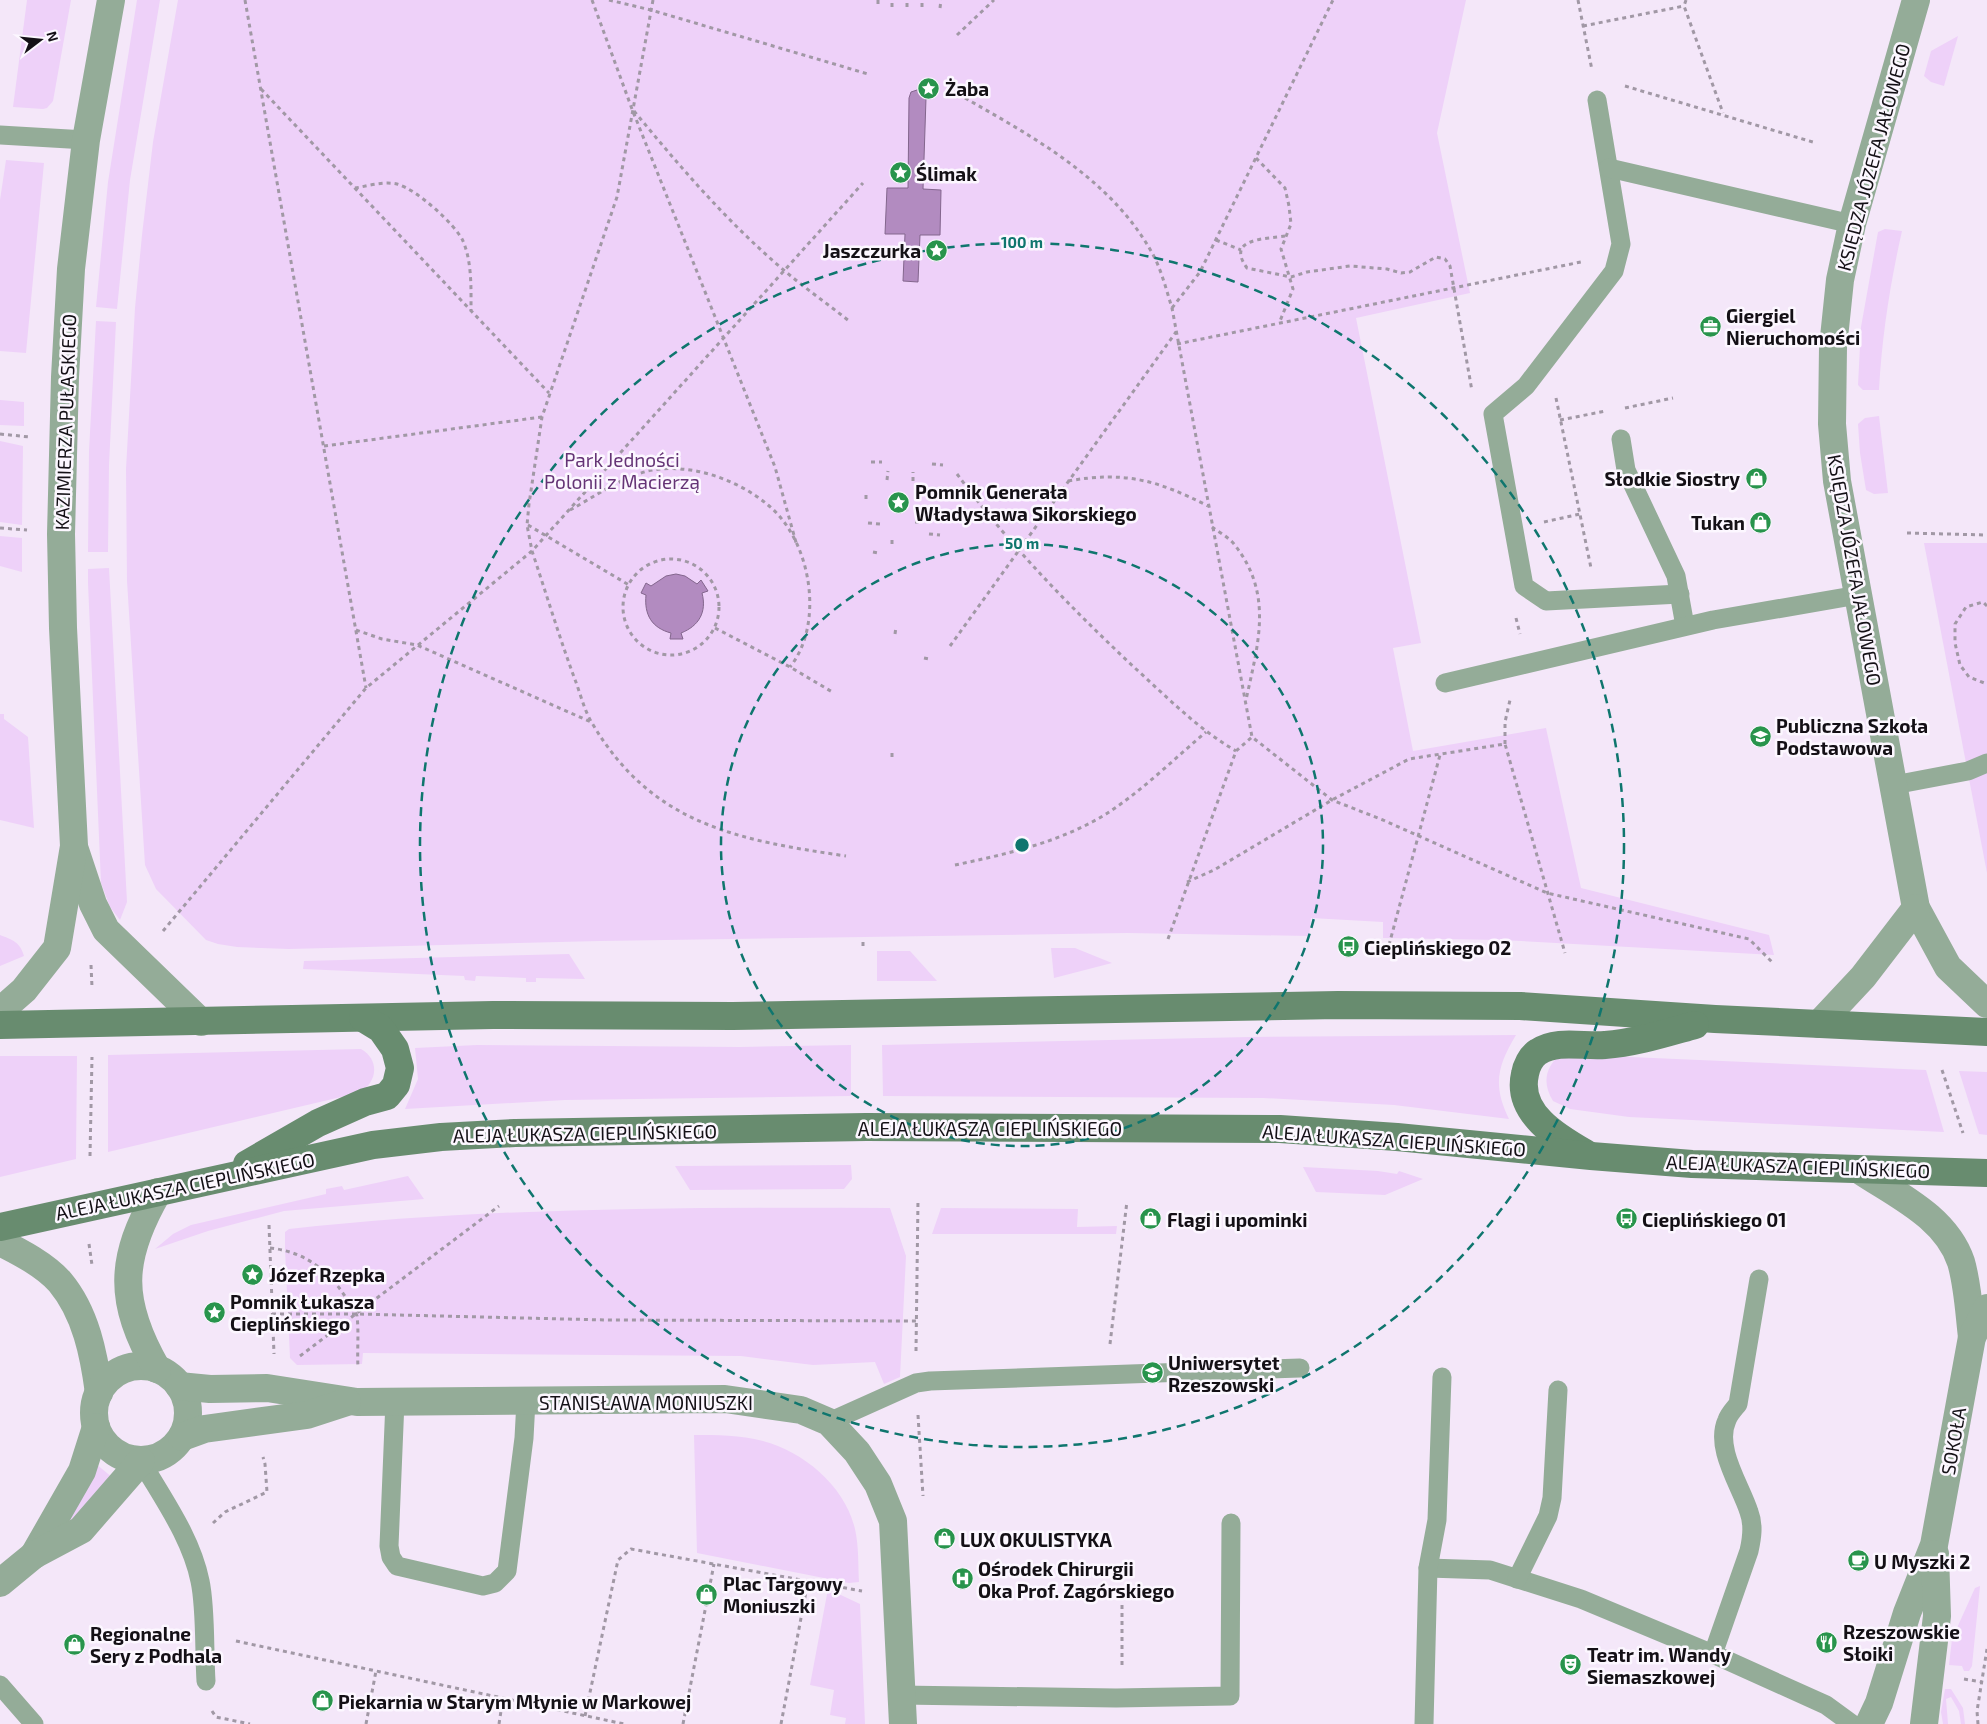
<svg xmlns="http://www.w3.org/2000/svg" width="1987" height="1724" font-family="'Exo 2',sans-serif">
<rect width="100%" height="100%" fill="#f4e7f9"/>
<g fill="#eed1f9">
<path d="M27 0H71L53 101 47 108 43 109 13 107Z"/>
<path d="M137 0H160L130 180 117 309 96 307 108 182Z"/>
<path d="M178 0H1466L1437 133 1470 293 1356 318 1421 643 1393 648 1413 751 1546 728 1581 888 1769 935 1774 955 1501 940 1383 938V922L1311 918 1309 936 1127 933 600 941 289 949 237 947 218 944 206 940 156 889 145 865 127 581 126 469 135 308 142 235 153 142Z"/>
<path d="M1958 36 1944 86 1931 82 1924 76 1931 51Z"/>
<path d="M6 160 44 163 26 353 0 351V200Z"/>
<path d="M1885 229 1902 231C1890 284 1882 336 1879 390H1863L1858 385 1861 327 1878 232Z"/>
<path d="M96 321 116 322 109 465 108 552H88L89 451Z"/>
<path d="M0 400 24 402V426L0 425Z"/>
<path d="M1879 416 1888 493 1874 494 1866 490 1860 453 1858 424 1865 418Z"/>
<path d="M0 441 23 446 22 525 0 522Z"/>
<path d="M0 536 22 538V572L0 566Z"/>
<path d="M1924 543H1987V873Z"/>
<path d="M109 568 127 902 120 920 110 907 101 883 88 583V569Z"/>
<path d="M0 714H4V719L28 737 34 828 0 820Z"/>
<path d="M0 935C13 940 20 942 24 956L0 966Z"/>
<path d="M1051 948H1075L1112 963 1054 978Z"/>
<path d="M877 951H910L937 981H877Z"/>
<path d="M569 954 585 979 536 978V982H526V978L476 976 475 981 465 980 464 976 303 969 304 961Z"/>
<path d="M1516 1035C1498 1065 1492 1085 1509 1119L1394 1105 1263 1098 883 1096 882 1045 1250 1037Z"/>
<path d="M477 1045 740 1047 851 1045V1096L565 1100 405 1109 418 1079 415 1048Z"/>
<path d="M361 1049C380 1060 378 1083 358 1093L108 1152V1055Z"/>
<path d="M1561 1054 1926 1070 1944 1132 1629 1117 1570 1109 1553 1101C1542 1083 1545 1067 1561 1054Z"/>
<path d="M0 1056H77L76 1159 0 1177Z"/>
<path d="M1959 1071 1987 1072V1135L1979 1134Z"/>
<path d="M851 1165 852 1179 844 1189 690 1190 675 1166Z"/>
<path d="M1303 1167 1378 1171 1397 1174 1399 1171 1423 1179 1385 1195 1316 1192Z"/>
<path d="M408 1176 424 1199 284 1211 208 1231 155 1249 173 1234 191 1225 326 1194V1189L342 1186 344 1190Z"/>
<path d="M890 1208 906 1256 900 1377 884 1384 875 1362 813 1365 741 1356 363 1353 362 1364 297 1365 290 1358 285 1249V1232L289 1229C488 1207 690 1207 890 1208Z"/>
<path d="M941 1208 1078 1209 1077 1227 1117 1226 1116 1234H932Z"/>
<path d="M694 1435C717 1435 740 1435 763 1441 804 1452 845 1486 855 1529 859 1547 858 1565 859 1582L849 1583 697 1553Z"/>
<path d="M96 1464 113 1478 74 1524 67 1518Z"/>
<path d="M1980 1586 1972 1666 1969 1671H1964L1962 1666 1949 1665 1952 1639 1975 1588Z"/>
<path d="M828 1589 860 1604 865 1724H845L846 1718 830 1715 834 1690 810 1685Z"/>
<path d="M1945 1689H1951L1963 1708 1965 1724H1961L1959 1711 1951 1697 1946 1699 1948 1724H1943L1941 1712Z"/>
</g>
<g fill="#b28bc0" stroke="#83668d">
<path d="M920 89 926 93V98L923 189 941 190 940 235H920L918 282 903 281 905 234H885L887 188H908L909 98 911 92Z"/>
<path d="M676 574 685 576 697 584 701 580 708 591 702 593C707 612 699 626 681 633L683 639H670L671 633C652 628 644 615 646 595L641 593 646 583 651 586 666 576Z"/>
</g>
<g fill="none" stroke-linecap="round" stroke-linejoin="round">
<g stroke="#a198a5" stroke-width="3" stroke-dasharray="4 4" stroke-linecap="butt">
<path d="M245 0 366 688"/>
<path d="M592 0 632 109 775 467 797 546"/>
<path d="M609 0 651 10 868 74"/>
<path d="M653 0 617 197 542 417 529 504 527 525 532 551C546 593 559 636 574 677 580 692 584 710 592 723 652 825 738 840 846 856"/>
<path d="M878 0V6"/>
<path d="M1578 0 1592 70"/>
<path d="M1686 0 1684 6 1723 113"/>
<path d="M892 7V0"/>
<path d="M907 7V0"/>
<path d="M922 7V0"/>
<path d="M940 8 941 0"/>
<path d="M1583 26 1684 6"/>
<path d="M957 35 994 0"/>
<path d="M1625 86 1816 143"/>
<path d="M261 89 549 393"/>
<path d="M965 98C1035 138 1110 179 1151 251 1161 268 1166 289 1172 308L1252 737 1332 800 1383 820 1547 893 1749 939 1774 964"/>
<path d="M634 111C681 168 729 224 786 272 806 289 828 304 849 321"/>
<path d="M1256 158 1285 188 1289 206 1291 224 1281 249 1293 289 1280 321"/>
<path d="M355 188C368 186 383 181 397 184 416 189 455 224 463 241 472 262 471 288 471 310"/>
<path d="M1285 236C1266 239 1225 238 1247 268L1291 277 1307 272 1350 266 1387 269 1401 273 1410 272 1436 257 1445 259 1450 266 1472 391"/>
<path d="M1216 240 1241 250"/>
<path d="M1172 308 1200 272 1333 0"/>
<path d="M1177 344 1581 262"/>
<path d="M1556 398 1591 568"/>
<path d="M1625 408 1673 398"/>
<path d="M1560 420 1606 411"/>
<path d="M0 434 30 437"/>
<path d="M324 446 542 417"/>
<path d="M871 462H882"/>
<path d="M932 464 943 465"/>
<path d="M957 474C1010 546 1072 609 1136 669 1168 698 1198 729 1236 751"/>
<path d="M887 480 888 471"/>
<path d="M913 481V472"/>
<path d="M1068 481C1125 471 1157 480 1208 506"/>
<path d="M866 499V495"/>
<path d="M570 510C594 497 620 478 648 471 689 462 737 479 768 505 811 540 825 623 790 667"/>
<path d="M915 522H921"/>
<path d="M1544 522 1580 514"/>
<path d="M868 523 880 524"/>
<path d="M528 525 629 585"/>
<path d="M1212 527C1219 532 1228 537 1234 544 1274 594 1258 644 1246 700"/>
<path d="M0 528 27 530"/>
<path d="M1907 533 1987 535"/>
<path d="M929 534 940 535"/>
<path d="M892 544V539"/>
<path d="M873 552 878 553"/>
<circle cx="671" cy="607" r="48"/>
<path d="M1987 606 1983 602 1966 607 1955 624V643L1960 665 1969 677 1987 684"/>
<path d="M1516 618 1520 634"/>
<path d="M715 628 790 667 834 693"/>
<path d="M356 630 382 639 417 645 591 722"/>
<path d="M895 634 896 627"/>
<path d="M950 646 1176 332"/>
<path d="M924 658 929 659"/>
<path d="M1505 744V722L1510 700"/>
<path d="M892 757V751"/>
<path d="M955 865C1007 854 1061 842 1106 814 1142 791 1174 759 1206 732"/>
<path d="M1187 882 1214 870 1332 800 1409 759 1505 744 1565 953"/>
<path d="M163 931 366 688 532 551 863 183"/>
<path d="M1168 939 1236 751 1252 737"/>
<path d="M1389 945 1440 755"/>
<path d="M863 946V939"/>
<path d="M91 965 92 987"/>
<path d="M1942 1070 1963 1133"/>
<path d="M90 1156 92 1057"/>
<path d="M269 1225 274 1354"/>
<path d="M89 1244 92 1265"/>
<path d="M270 1248C308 1252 333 1274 351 1306 353 1310 356 1312 357 1316 359 1333 357 1350 358 1367"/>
<path d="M272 1314H357L606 1320 917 1321"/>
<path d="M1110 1344 1127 1201"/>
<path d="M916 1351 918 1200"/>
<path d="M300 1356 499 1206"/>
<path d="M918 1415 923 1496"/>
<path d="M213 1523 225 1512 267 1492 265 1464 263 1457"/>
<path d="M1122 1605V1667"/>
<path d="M236 1641 624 1724"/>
<path d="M1964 1679 1982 1682"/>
<path d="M212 1711 216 1717 250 1724"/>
<path d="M585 1716 618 1560 631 1549 862 1591"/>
<path d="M366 1724 376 1671"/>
<path d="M499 1724 503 1698"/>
<path d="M683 1724 714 1564"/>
<path d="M781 1724 808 1581"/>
<path d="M1978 1724 1977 1711 1987 1649"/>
</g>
<g stroke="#94ac98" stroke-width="19">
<path d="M1597 100 1621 244 1614 271 1526 386 1493 414 1524 586 1546 601 1680 594"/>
<path d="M0 135 86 140"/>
<path d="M1609 168 1852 224"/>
<path d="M1621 439 1626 470 1676 576 1685 626"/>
<path d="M1445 683 1713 620 1858 595"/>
<path d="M1894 785 1968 771 1987 763"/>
<path d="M395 1401 389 1546 391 1557 397 1566 483 1586 495 1583 507 1571 524 1438 526 1401"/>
<path d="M829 1422 916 1383 930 1381 1300 1368"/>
<path d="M141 1461C163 1499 191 1537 200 1581 206 1609 204 1651 206 1681"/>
<path d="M1428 1568 1490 1570 1581 1599 1713 1654 1826 1705 1852 1724"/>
<path d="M1517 1579 1548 1516 1552 1498 1558 1390"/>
<path d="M1713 1654 1749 1551C1752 1538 1754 1525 1749 1512 1741 1486 1714 1448 1727 1420 1729 1414 1734 1409 1738 1404L1759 1279"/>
<path d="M0 1685 34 1724"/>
<path d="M900 1695 1116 1698 1230 1696 1231 1523"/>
<path d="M1424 1724 1428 1568 1437 1520 1442 1377"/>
</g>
<g stroke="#94ac98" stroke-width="28">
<path d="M1916 0 1852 224 1840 280 1833 347 1832 424 1837 481 1916 908 1948 967 1987 1004"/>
<path d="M75 850 93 904 106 930 201 1022"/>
<path d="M0 1011 24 990 57 948 74 846 63 628 61 534 65 377 71 269 86 140 111 0"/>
<path d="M1819 1024 1863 977 1916 908"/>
<path d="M1861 1171C1897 1195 1946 1217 1961 1262 1968 1286 1969 1312 1972 1337"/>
<path d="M0 1242C20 1252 45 1265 60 1282 86 1313 94 1355 99 1393"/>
<circle cx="141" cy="1413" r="47"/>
<path d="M157 1369C118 1301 119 1259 158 1192"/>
<path d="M179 1386 210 1389 267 1388 357 1402 725 1399 801 1410 829 1422 857 1452 878 1484 893 1521 903 1724"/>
<path d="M182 1437 204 1429 307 1415 347 1402"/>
<path d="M34 1555 82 1471 96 1427"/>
<path d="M0 1583 34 1555 81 1530 141 1461"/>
<path d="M1869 1724 1879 1703 1907 1613 1934 1545 1972 1337 1987 1308"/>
<path d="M1924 1724 1937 1616 1935 1554"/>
</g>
<g stroke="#688c6f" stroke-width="28">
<path d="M0 1025 493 1015 733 1016 1338 1005 1520 1006 1715 1019 1987 1032"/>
<path d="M1585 1153C1557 1137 1516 1113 1525 1074 1526 1067 1531 1056 1538 1052 1557 1039 1584 1047 1605 1045 1635 1043 1666 1033 1695 1025"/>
<path d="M247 1164 318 1123 365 1102 387 1096 396 1085 400 1068 395 1049 381 1029 363 1018"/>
<path d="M0 1227 373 1145 441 1137 515 1133 866 1127 1280 1129 1397 1137 1591 1156 1692 1164 1987 1173"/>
</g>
</g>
<g fill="none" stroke="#0f766e" stroke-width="2.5" stroke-dasharray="9 6">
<circle cx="1022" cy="845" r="301"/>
<circle cx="1022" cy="845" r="602"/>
</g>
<defs>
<symbol id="sight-disc" viewBox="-11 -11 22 22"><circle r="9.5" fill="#28944c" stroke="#fcf7ff"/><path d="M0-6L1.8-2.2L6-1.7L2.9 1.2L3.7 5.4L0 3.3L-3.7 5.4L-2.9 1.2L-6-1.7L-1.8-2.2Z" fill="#fff"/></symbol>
<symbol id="office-disc" viewBox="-11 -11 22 22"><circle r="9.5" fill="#28944c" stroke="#fcf7ff"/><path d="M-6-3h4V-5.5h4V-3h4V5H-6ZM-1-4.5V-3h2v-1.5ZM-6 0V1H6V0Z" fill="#fff"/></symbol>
<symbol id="shop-disc" viewBox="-11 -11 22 22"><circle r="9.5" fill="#28944c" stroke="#fcf7ff"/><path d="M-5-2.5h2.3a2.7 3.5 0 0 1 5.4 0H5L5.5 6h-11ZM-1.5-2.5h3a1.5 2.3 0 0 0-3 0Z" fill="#fff"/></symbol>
<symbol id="school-disc" viewBox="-11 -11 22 22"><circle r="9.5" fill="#28944c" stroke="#fcf7ff"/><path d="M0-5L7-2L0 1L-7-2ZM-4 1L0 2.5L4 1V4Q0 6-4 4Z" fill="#fff"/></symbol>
<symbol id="bus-disc" viewBox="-11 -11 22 22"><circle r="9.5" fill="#28944c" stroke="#fcf7ff"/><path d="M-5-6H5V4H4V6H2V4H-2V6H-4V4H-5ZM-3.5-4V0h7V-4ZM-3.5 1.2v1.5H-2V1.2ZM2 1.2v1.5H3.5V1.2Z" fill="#fff"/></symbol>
<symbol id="university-disc" viewBox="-11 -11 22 22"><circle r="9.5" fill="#28944c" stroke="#fcf7ff"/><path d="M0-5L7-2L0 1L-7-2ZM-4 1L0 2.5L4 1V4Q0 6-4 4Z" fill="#fff"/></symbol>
<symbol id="cafe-disc" viewBox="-11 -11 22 22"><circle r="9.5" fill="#28944c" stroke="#fcf7ff"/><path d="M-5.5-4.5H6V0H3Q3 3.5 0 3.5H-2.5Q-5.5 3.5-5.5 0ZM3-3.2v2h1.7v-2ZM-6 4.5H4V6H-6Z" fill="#fff"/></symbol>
<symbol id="hospital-disc" viewBox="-11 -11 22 22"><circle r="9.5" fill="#28944c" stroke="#fcf7ff"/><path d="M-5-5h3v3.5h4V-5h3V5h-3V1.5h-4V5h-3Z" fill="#fff"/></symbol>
<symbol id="restaurant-disc" viewBox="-11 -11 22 22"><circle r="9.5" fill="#28944c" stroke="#fcf7ff"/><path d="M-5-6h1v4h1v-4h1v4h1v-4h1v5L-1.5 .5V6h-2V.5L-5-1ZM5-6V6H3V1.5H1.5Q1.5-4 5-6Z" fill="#fff"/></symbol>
<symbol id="theatre-disc" viewBox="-11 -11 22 22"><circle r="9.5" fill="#28944c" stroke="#fcf7ff"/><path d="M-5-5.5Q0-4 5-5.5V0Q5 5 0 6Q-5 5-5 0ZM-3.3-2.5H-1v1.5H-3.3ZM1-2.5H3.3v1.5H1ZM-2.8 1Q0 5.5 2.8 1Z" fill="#fff"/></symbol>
</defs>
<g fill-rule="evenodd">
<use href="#sight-disc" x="916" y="76" width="25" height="25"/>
<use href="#sight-disc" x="888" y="160" width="25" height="25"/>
<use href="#sight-disc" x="924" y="238" width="25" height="25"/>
<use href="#office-disc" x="1698" y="314" width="25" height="25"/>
<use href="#shop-disc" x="1744" y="466" width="25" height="25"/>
<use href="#sight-disc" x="886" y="490" width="25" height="25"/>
<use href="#shop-disc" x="1748" y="510" width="25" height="25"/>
<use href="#school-disc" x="1748" y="724" width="25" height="25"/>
<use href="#bus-disc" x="1336" y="934" width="25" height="25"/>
<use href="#shop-disc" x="1138" y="1206" width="25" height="25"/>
<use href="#bus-disc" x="1614" y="1206" width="25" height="25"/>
<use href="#sight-disc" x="240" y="1262" width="25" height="25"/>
<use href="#sight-disc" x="202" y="1300" width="25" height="25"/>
<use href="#university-disc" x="1140" y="1360" width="25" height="25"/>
<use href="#shop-disc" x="932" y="1526" width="25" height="25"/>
<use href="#cafe-disc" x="1846" y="1548" width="25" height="25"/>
<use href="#hospital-disc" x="950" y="1566" width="25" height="25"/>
<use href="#shop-disc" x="694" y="1582" width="25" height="25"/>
<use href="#restaurant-disc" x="1814" y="1630" width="25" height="25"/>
<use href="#shop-disc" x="62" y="1632" width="25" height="25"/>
<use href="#theatre-disc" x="1558" y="1652" width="25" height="25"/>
<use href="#shop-disc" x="310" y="1688" width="25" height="25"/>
</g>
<g text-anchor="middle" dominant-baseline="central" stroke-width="5" stroke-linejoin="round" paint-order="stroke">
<g font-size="19" font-weight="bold" fill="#141016" stroke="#fcf7ff" text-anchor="start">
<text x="945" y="88">Żaba</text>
<text x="916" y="173">Ślimak</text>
<text x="921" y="250" text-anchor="end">Jaszczurka</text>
<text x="1726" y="315">Giergiel<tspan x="1726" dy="22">Nieruchomości</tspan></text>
<text x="1740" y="478" text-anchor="end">Słodkie Siostry</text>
<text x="915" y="491">Pomnik Generała<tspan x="915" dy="22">Władysława Sikorskiego</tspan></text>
<text x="1745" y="522" text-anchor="end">Tukan</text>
<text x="1776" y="725">Publiczna Szkoła<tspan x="1776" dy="22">Podstawowa</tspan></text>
<text x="1364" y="947">Cieplińskiego 02</text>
<text x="1167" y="1219">Flagi i upominki</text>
<text x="1642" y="1219">Cieplińskiego 01</text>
<text x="269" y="1274">Józef Rzepka</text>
<text x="230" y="1301">Pomnik Łukasza<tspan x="230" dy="22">Cieplińskiego</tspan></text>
<text x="1168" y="1362">Uniwersytet<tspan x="1168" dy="22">Rzeszowski</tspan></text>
<text x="960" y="1539">LUX OKULISTYKA</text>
<text x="1874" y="1561">U Myszki 2</text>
<text x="978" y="1568">Ośrodek Chirurgii<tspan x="978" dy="22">Oka Prof. Zagórskiego</tspan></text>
<text x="723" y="1583">Plac Targowy<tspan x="723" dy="22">Moniuszki</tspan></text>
<text x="1843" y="1631">Rzeszowskie<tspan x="1843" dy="22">Słoiki</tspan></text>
<text x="90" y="1633">Regionalne<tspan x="90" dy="22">Sery z Podhala</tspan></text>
<text x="1587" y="1654">Teatr im. Wandy<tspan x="1587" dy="22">Siemaszkowej</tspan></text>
<text x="338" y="1701">Piekarnia w Starym Młynie w Markowej</text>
</g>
<g font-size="19" fill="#141016" stroke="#fcf7ff">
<text transform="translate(1873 157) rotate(-75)">KSIĘDZA JÓZEFA JAŁOWEGO</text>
<text transform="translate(65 422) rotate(-88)">KAZIMIERZA PUŁASKIEGO</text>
<text transform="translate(1855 570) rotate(80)">KSIĘDZA JÓZEFA JAŁOWEGO</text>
<text x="990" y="1128">ALEJA ŁUKASZA CIEPLIŃSKIEGO</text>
<text transform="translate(585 1133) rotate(-1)">ALEJA ŁUKASZA CIEPLIŃSKIEGO</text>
<text transform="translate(1394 1140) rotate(4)">ALEJA ŁUKASZA CIEPLIŃSKIEGO</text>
<text transform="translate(1798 1166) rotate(2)">ALEJA ŁUKASZA CIEPLIŃSKIEGO</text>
<text transform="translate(185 1186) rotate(-12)">ALEJA ŁUKASZA CIEPLIŃSKIEGO</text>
<text x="646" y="1402">STANISŁAWA MONIUSZKI</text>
<text transform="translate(1953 1441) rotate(-80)">SOKOŁA</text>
</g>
<g font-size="19" fill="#653476" stroke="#fcf7ff">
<text x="622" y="459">Park Jedności<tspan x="622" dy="22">Polonii z Macierzą</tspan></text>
</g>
</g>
<circle cx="1022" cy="845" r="8" fill="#0f766e" stroke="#fcf7ff" stroke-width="2.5"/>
<g font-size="15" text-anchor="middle" font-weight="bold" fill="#0f766e" stroke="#fcf7ff" stroke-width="5" stroke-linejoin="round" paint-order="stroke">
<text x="1022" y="248">100 m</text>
<text x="1022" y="549">50 m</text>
</g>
<g transform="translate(40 40) rotate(74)" stroke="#fcf7ff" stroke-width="4" paint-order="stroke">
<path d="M0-4L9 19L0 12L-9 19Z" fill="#141016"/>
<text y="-8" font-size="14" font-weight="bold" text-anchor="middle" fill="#141016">N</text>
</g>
</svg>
